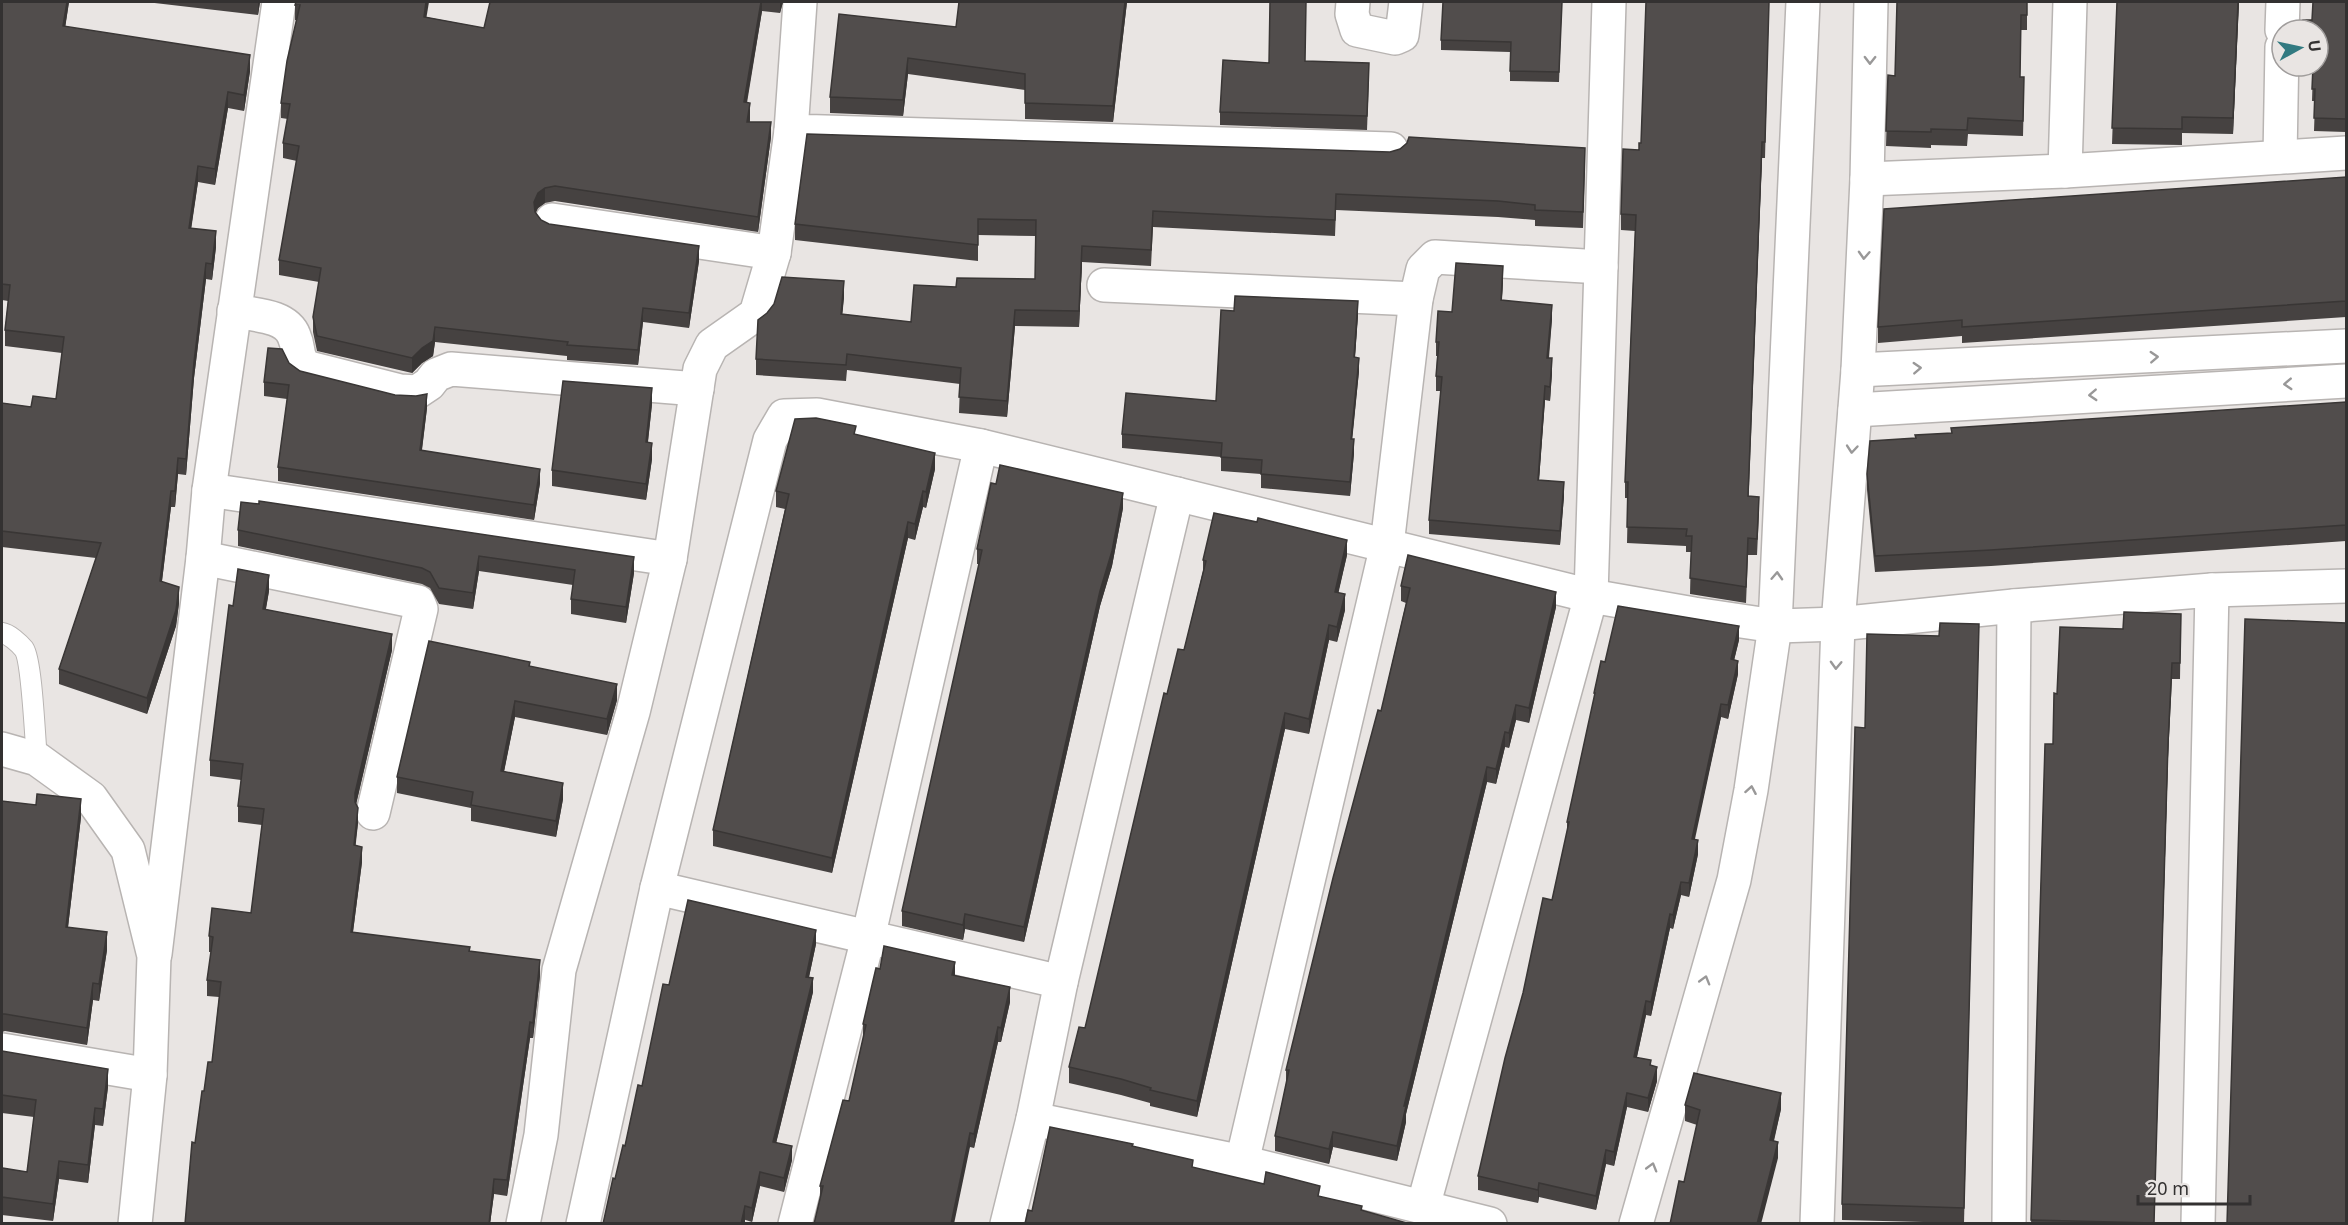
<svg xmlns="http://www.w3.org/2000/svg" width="2348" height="1225" font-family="'Noto Sans',sans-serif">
<rect width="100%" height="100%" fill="#e9e5e3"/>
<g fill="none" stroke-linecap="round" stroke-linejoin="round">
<defs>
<path id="service" d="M2 633C9 634 19 643 24 649 32 661 35 740 37 759"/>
<g id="minor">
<path d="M800 2 791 131 1391 149"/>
<path d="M1353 2 1352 14 1357 30 1395 38 1402 35 1406 2"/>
<path d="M2282 30 2283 2"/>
<path d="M2280 157 2282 47"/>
<path d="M2065 171 2070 2"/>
<path d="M1867 179 2065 171 2346 153"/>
<path d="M552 220 774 253"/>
<path d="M1104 285 1416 299"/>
<path d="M234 311C254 315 286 315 294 336 300 350 295 353 305 367L400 391 417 392 429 384 436 375 451 369 697 389"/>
<path d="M1858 370 2346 346"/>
<path d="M1855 410 2346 381"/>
<path d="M209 490 670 559"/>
<path d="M203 558 418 602 421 609 373 813"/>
<path d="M657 888 1061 982"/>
<path d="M155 954 203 558 209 490 279 2"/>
<path d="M2 1050 150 1075"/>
<path d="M1033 1119 1242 1162 1490 1224"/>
<path d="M1242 1162 1387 545 1416 299 1423 269 1435 257 1601 267"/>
<path d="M1423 1207 1591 596 1609 2"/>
<path d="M523 1224 541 1135 559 970 633 712 670 559 700 369 712 345 756 314 774 253 791 131"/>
<path d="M583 1224 657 888 770 440 784 416 817 415 981 446 1591 596 1694 614 1775 626 1838 624 2014 606 2212 590 2346 586"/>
<path d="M795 1224 868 938 981 446"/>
<path d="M1007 1224 1033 1119 1061 982 1177 494"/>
<path d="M1636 1224 1734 880 1751 790 1775 626 1803 2"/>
<path d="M1817 1224 1838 624 1858 370 1867 179 1871 2"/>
<path d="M2009 1224 2014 606"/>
<path d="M2198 1224 2212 590"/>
</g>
<path id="primary" d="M2 749 37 759 91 798 128 850 154 956 150 1075 135 1224"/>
</defs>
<use href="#service" stroke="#b8b4b2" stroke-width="22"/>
<use href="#minor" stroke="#b8b4b2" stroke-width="36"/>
<use href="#primary" stroke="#b8b4b2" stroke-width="36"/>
<use href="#service" stroke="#fff" stroke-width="20"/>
<use href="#minor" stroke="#fff" stroke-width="33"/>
<use href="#primary" stroke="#fff" stroke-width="33"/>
</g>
<g fill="#464241">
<path d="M2 2H69L65 27 250 71 244 111 228 108 215 185 198 182 191 228 216 247 212 280 206 279 194 378 186 475 178 474 175 507H171L162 581 179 603 176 626 147 714 59 684V669L96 558 2 547V403L31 407 56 399 62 353 5 346V330L8 301 2 300Z"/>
<path d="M146 2H260L258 15Z"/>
<path d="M490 2H783L780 13 762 11 747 103 750 118V122L771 137 758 232 555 201 545 203 538 208 535 213 541 220 549 224 699 261 689 328 643 322 638 365 567 360V356L435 342 433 356 422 363 412 373 317 351 313 332V317L319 282 279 275V260L297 161 283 158V143L288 119 281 118V103L297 20H295V5L426 17 484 28Z"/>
<path d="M1127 2 1113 122 1025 119V90L908 74 903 116 830 113V97L956 27Z"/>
<path d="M1562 2 1559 82 1510 81V52L1441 50V40Z"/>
<path d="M1769 2 1765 158H1762L1748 496 1759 513 1757 555H1748L1746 603 1690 594 1691 552H1686V546L1627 543 1628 498H1625V482L1635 231 1621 230V214L1641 143Z"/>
<path d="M2027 2V30H2021L2020 77 2024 93 2023 136 1968 134 1967 146 1931 145V148L1886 146 1888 75 1895 76Z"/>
<path d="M2117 2H2239L2233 134 2182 133V145L2112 144Z"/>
<path d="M2346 2V132L2314 131 2315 101H2312L2313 69H2302V66H2318L2312 20Z"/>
<path d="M1305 61 1369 77 1367 130 1220 125V112L1269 63Z"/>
<path d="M1585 164 1583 228 1535 226V220L1498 217 1336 210 1335 236 1153 227 1151 266 1082 262 1079 327 1015 326 1007 417 959 413 960 384 847 370 846 381 756 375V359L844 297 842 314 911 322 956 287 1035 279 1036 236 978 235V261L795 240V224Z"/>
<path d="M2346 177V317L1962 343V336L1878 343V327Z"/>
<path d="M1503 280 1502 300 1552 319 1549 358 1552 372 1550 401 1545 400 1539 480 1564 496 1560 545 1429 534V520L1441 391H1436V376L1437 356H1436V342L1452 312Z"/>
<path d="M1234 311 1358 315 1355 357 1359 371 1352 439 1354 453 1350 496 1261 488V474L1221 471V457L1122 448V434L1216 401Z"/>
<path d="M289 363 300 371 427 408 422 450 540 483 534 520 278 481V467L287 399 264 396V382Z"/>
<path d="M2346 402V541L1991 566 1875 572 1867 490V474Z"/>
<path d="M652 404 648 442 652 459 646 500 552 486V470Z"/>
<path d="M856 435 935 469 926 508 923 507 915 540 908 538 832 873 713 846V830L785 509 776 507V491Z"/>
<path d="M996 484 1123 508 1112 566 1100 606 1024 942 965 929 963 940 902 926V911L979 564H977V549Z"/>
<path d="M241 502 634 573 626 623 571 614V599L573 585 479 571 473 609 439 604 430 588 422 584 238 546V530Z"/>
<path d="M1347 555 1338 593 1345 610 1337 642 1329 640 1309 734 1285 729 1197 1117 1150 1106V1103L1121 1095 1069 1083V1067L1085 1028 1167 694 1184 650 1203 571V560Z"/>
<path d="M1401 586 1556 607 1529 723 1516 720 1509 748 1505 747 1496 784 1487 782 1406 1114V1122L1397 1161 1333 1147 1329 1164 1275 1151V1136L1286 1084V1070L1381 711 1406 603 1401 601Z"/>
<path d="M269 591 266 609 392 650 356 804 358 823 355 846 362 862 353 932 470 951 540 976 533 1038H530L507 1196 494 1194 490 1224H185L195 1143 204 1091 212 1062 219 997 207 996V980L211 952H209V936L251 913 262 825 238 822V806L241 780 210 776V760L233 606Z"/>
<path d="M2181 614 2180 679H2172L2168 758 2154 1224H2031L2045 744H2053L2057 694 2123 629Z"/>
<path d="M1979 624 1964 1223 1842 1220V1204L1865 728 1939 636Z"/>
<path d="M1739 640 1734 660 1738 674 1728 719 1721 717 1694 839 1698 854 1689 897 1681 895 1673 929 1670 928 1651 1016 1646 1015 1637 1057 1651 1066 1657 1081 1648 1112 1627 1107 1614 1166 1606 1164 1596 1210 1539 1197 1538 1203 1478 1190V1176L1552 900 1567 834V822L1594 700V693L1605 662Z"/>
<path d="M530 666 617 700 607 735 515 717 504 771 563 799 556 837 471 821V808L397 793V777Z"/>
<path d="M2 801 81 817 68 927 107 950 99 1001 93 1000 87 1045 5 1031 2 1032Z"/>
<path d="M816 944 809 977 813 992 776 1143 792 1160 784 1192 760 1186 752 1222 615 1179 642 1086 669 985Z"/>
<path d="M955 975 1010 1002 1001 1042H998L974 1148 970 1147 820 1196V1186L849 1101 863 1038V1024Z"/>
<path d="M2 1051 108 1087 103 1126 95 1125 88 1183 59 1179 53 1221 2 1215V1168L27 1172 34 1117 2 1113Z"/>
<path d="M1685 1105 1781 1109 1774 1141 1778 1158 1684 1182 1697 1125 1685 1121Z"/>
</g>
<g fill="#393635">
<path d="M67 2H69L63 42V26Z"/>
<path d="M258 2H260L258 15Z"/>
<path d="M426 2H429L424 32V17Z"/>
<path d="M761 2H762V11L744 117V102Z"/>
<path d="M780 2H783L780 13Z"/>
<path d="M1125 2H1127L1113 122V106Z"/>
<path d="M2238 2H2239L2233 134V118Z"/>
<path d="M250 55V71L244 111V95Z"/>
<path d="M908 58V74L903 116V100Z"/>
<path d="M228 92V108L215 185V169Z"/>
<path d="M750 103V118L747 136V122Z"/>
<path d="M771 122V137L758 232V217Z"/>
<path d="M1762 142V158L1748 512V496Z"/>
<path d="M198 166V182L189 244V228Z"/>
<path d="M545 188V203L538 208 534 217V202L538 193Z"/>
<path d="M216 231V247L212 280V264Z"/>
<path d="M699 246V261L689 328V313Z"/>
<path d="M1082 246V262L1079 327V311Z"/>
<path d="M206 263V279L194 378 186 475V459L194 362Z"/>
<path d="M1503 266V280L1501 314V300Z"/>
<path d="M844 281V297L841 330V314Z"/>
<path d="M1358 301V315L1354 371V357Z"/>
<path d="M1552 305V319L1547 372V358Z"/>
<path d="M643 308V322L638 365V350Z"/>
<path d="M1015 310V326L1007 417V401Z"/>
<path d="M435 327V342L433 356 422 363 412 373V358Z"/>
<path d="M1359 358V371L1351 452V439Z"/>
<path d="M1552 358V372L1550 401V387Z"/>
<path d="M1545 386V400L1538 494V480Z"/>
<path d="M652 388V404L646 458V442Z"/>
<path d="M427 394V408L420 464V450Z"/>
<path d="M1354 439V453L1350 496V482Z"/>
<path d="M652 443V459L646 500V484Z"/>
<path d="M935 453V469L926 508V492Z"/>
<path d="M178 458V474L175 507V491Z"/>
<path d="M540 469V483L534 520V505Z"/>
<path d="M1564 482V496L1560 545V531Z"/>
<path d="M171 491V507L160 597V581Z"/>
<path d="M923 491V507L915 540V524Z"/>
<path d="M1123 493V508L1112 566 1100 606 1024 942V927L1100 591Z"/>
<path d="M908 522V538L832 873V858Z"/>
<path d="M1347 540V555L1335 608V592Z"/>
<path d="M479 556V571L473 609V593Z"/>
<path d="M634 557V573L626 623V607Z"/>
<path d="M269 575V591L263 624V609Z"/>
<path d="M179 587V603L176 626 147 714V698Z"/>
<path d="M1556 592V607L1529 723V708Z"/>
<path d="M1345 594V610L1337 642V627Z"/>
<path d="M1329 625V640L1309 734V719Z"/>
<path d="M1739 626V640L1731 673V659Z"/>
<path d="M392 634V650L355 809V793Z"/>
<path d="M1738 661V674L1728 719V705Z"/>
<path d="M2172 663 2168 758 2154 1224 2168 743Z"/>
<path d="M617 684V700L607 735V719Z"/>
<path d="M515 701V717L501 787V771Z"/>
<path d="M1721 704V717L1692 853V839Z"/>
<path d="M1516 705V720L1509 748V733Z"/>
<path d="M1285 713V729L1197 1117V1101Z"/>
<path d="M1505 732V747L1496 784V769Z"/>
<path d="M1487 767V782L1406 1114V1122L1397 1161V1146L1404 1106Z"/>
<path d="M563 783V799L556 837V821Z"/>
<path d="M81 799V817L66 944V927Z"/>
<path d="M358 808V823L354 861V845Z"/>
<path d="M1698 840V854L1689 897V883Z"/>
<path d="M362 847V862L351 947V932Z"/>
<path d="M1681 882V895L1673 929V915Z"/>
<path d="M965 914V929L963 940V925Z"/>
<path d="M1670 914V928L1651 1016V1002Z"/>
<path d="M816 930V944L806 991V977Z"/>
<path d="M107 932V950L99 1001V984Z"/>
<path d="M540 960V976L533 1038V1023Z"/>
<path d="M955 962V976L952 975Z"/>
<path d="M813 978V992L773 1156V1142Z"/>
<path d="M93 983V1000L87 1045V1028Z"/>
<path d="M1010 987V1002L1001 1042V1028Z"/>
<path d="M1646 1001V1015L1634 1070V1057Z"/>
<path d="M530 1022V1038L507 1196V1180Z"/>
<path d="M998 1027V1042L974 1148V1134Z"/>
<path d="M1657 1067V1081L1648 1112V1098Z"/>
<path d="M108 1069V1087L103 1126V1109Z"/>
<path d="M1627 1093V1107L1614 1166V1152Z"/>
<path d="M1781 1093V1109L1770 1156V1140Z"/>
<path d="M95 1108V1125L88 1183V1165Z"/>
<path d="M1333 1132V1147L1329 1164V1149Z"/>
<path d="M970 1133V1147L954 1224H951Z"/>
<path d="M1778 1142V1158L1761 1224H1757Z"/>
<path d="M792 1146V1160L784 1192V1178Z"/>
<path d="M1606 1150V1164L1596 1210V1196Z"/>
<path d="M59 1161V1179L53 1221V1204Z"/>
<path d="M760 1172V1186L752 1222V1208Z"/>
<path d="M494 1179V1194L490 1224H489Z"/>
<path d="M1539 1183V1197L1538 1203V1190Z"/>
<path d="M745 1206V1224H741Z"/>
</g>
<g fill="#514d4c" stroke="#393635" stroke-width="1.5">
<path d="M2 2H67L63 26 250 55 244 95 228 92 215 169 198 166 189 228 216 231 212 264 206 263 194 362 186 459 178 458 175 491H171L160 581 179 587 176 610 147 698 59 669 101 543 2 531V403L31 407 33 396 56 399 64 337 5 330 10 285 2 284Z"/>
<path d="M296 2H426L424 17 484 28 490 2H761L744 102 750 103 747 122H771L758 217 555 186 545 188 538 193 534 202 535 212 541 220 549 224 699 246 689 313 643 308 638 350 567 345 568 342 435 327 433 341 422 348 412 358 317 336 313 317 321 268 279 260 299 146 283 143 290 104 281 103 287 61 300 5H295Z"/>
<path d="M959 2H1125L1113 106 1025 103V74L908 58 903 100 830 97 839 14 956 27Z"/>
<path d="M1270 2H1306L1305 61 1369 63 1367 116 1220 112 1223 60 1269 63Z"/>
<path d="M1443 2H1562L1559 72 1510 71 1511 42 1441 40Z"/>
<path d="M1646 2H1769L1765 142H1762L1748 496 1759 497 1757 539 1748 538 1746 587 1690 578 1692 536H1686L1687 529 1627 527 1628 482H1625L1636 215 1621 214 1623 149 1639 150V143H1641Z"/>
<path d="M1897 2H2027V15H2021L2020 77H2024L2023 121 1968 118 1967 130 1931 129V132L1886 131 1888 75 1895 76Z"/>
<path d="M2117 2H2238L2233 118 2182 117V129L2112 128Z"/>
<path d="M2313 2H2346V119L2314 118 2315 89H2312L2313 66H2318V30H2303V20H2312Z"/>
<path d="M807 134 1390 152 1400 149 1407 143 1409 137 1585 148 1583 212 1535 210V205L1498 201 1336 194 1335 220 1153 211 1151 250 1082 246 1079 311 1015 310 1007 401 959 397 961 368 847 354 846 365 756 359 758 320 767 313 774 304 782 277 844 281 841 314 911 322 914 285 956 287 957 278 1035 279 1036 220 978 219V245L795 224Z"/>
<path d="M2346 177V301L1962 327V320L1878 327 1884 209Z"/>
<path d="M1456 263 1503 266 1501 300 1552 305 1547 358H1552L1550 387 1545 386 1538 480 1564 482 1560 531 1429 520 1442 377 1436 376 1439 342H1436L1438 311 1452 312Z"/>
<path d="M1235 296 1358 301 1354 357 1359 358 1351 439H1354L1350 482 1261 474 1262 460 1221 457 1222 443 1122 434 1126 393 1216 401 1221 310 1234 311Z"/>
<path d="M268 348 282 349 289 363 300 371 395 395 416 396 427 394 420 450 540 469 534 505 278 467 289 385 264 382Z"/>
<path d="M563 381 652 388 646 442 652 443 646 484 552 470Z"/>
<path d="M2346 402V525L1991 550 1875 556 1867 474 1870 441 1916 438 1915 435 1952 433 1951 428Z"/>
<path d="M816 418 856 426 854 434 935 453 926 492 923 491 915 524 908 522 832 858 713 830 789 494 776 491 795 419Z"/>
<path d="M1000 465 1123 493 1112 551 1100 591 1024 927 965 914 963 925 902 911 982 550 977 549 991 483 996 484Z"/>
<path d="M259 501 634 557 626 607 571 599 575 570 479 556 473 593 439 588 430 572 422 568 238 530 241 502 259 504Z"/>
<path d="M1214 513 1257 522 1258 518 1347 540 1335 592 1345 594 1337 627 1329 625 1309 719 1285 713 1197 1101 1150 1090 1151 1088 1121 1079 1069 1067 1079 1027 1085 1028 1164 693 1167 694 1178 649 1184 650 1206 561 1203 560Z"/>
<path d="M1408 555 1556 592 1529 708 1516 705 1509 733 1505 732 1496 769 1487 767 1404 1106H1406L1397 1146 1333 1132 1329 1149 1275 1136 1289 1070H1286L1333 878 1378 710 1381 711 1410 588 1401 586Z"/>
<path d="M238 569 269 575 263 609 392 634 355 793V802L358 808 354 845 362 847 351 932 470 947 469 951 540 960 533 1023 530 1022 507 1180 494 1179 489 1224H185L192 1142 195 1143 202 1091H204L208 1062H212L221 982 207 980 213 937 209 936 212 908 251 913 264 809 238 806 243 764 210 760 229 605 233 606Z"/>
<path d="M1618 606 1739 626 1731 659 1738 661 1728 705 1721 704 1692 839 1698 840 1689 883 1681 882 1673 915 1670 914 1651 1002 1646 1001 1634 1057 1651 1060 1650 1065 1657 1067 1648 1098 1627 1093 1614 1152 1606 1150 1596 1196 1539 1183 1538 1190 1478 1176 1505 1058 1523 993 1543 898 1552 900 1569 822H1567L1595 693H1594L1601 661 1605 662Z"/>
<path d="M2124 612 2181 614 2180 663H2172L2168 743 2154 1223 2031 1220 2045 744H2053L2054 693 2057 694 2060 627 2123 629Z"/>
<path d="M2245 619 2346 623V1224H2227Z"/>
<path d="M1940 623 1979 624 1964 1208 1842 1204 1855 727 1865 728 1867 634 1939 636Z"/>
<path d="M429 641 530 662 529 666 617 684 607 719 515 701 501 771 563 783 556 821 471 805 473 792 397 777Z"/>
<path d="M37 794 81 799 66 927 107 932 99 984 93 983 87 1028 5 1014H2V801L36 805Z"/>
<path d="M688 900 816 930 806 977 813 978 773 1142 792 1146 784 1178 760 1172 752 1208 745 1206 741 1224H603L613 1178 615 1179 623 1145 625 1146 638 1085 642 1086 663 984 669 985Z"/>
<path d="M884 946 955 962 952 975 1010 987 1001 1028 998 1027 974 1134 970 1133 951 1224H814L823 1186H820L843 1100 849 1101 866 1025 863 1024 872 985 876 968 880 969Z"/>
<path d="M2 1051 108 1069 103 1109 95 1108 88 1165 59 1161 53 1204 2 1197V1168L27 1172 36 1100 2 1095Z"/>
<path d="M1694 1073 1781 1093 1770 1140 1778 1142 1757 1224H1670L1679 1181 1684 1182 1700 1110 1685 1105Z"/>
<path d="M1050 1127 1133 1144 1132 1146 1193 1160 1192 1167 1264 1184 1266 1172 1320 1186 1318 1196 1362 1206 1361 1210 1410 1224H1025L1028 1210 1032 1211Z"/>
</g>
<defs><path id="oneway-chevron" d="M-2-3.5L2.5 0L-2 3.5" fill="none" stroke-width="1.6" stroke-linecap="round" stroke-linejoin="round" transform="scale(1.5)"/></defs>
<g stroke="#999898">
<use href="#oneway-chevron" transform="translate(1870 60) rotate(91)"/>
<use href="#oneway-chevron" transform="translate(1864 255) rotate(93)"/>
<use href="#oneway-chevron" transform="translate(2154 357) rotate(-3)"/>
<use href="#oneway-chevron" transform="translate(1917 368) rotate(-3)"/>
<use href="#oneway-chevron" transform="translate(2288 384) rotate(177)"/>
<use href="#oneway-chevron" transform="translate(2093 395) rotate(177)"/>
<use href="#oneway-chevron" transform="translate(1852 449) rotate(95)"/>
<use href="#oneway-chevron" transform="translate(1777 576) rotate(-87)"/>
<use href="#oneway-chevron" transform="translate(1836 665) rotate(92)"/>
<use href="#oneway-chevron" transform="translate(1751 790) rotate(-80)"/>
<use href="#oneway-chevron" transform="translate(1705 980) rotate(-74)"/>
<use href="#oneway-chevron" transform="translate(1652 1167) rotate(-74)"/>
</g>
<rect width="2348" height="1225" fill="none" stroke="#333131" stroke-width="6"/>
<g transform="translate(2300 48) rotate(82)"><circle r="28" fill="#e9e5e3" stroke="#a09d9c" stroke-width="1.5"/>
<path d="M0-4.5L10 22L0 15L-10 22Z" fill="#327a81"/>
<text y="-9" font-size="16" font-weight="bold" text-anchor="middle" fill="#333131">U</text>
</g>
<path d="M2138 1195v9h112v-9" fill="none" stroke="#333131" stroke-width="3"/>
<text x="2147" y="1195" font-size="18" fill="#333131" stroke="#e9e5e3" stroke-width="4.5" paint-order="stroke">20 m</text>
</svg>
